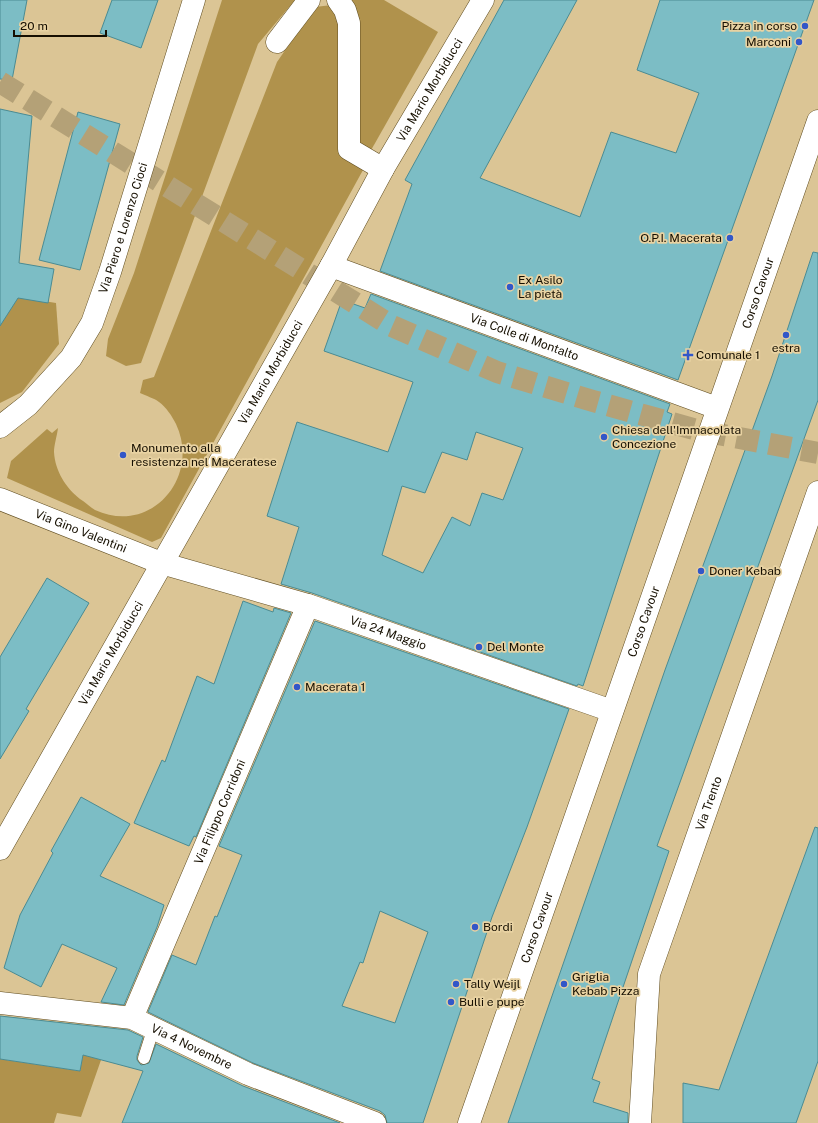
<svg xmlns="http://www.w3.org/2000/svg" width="818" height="1123" font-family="'Public Sans',sans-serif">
<rect width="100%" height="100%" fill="#dbc595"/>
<g fill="#b0924c">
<path d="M222 0H295L258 44 141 363 126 366 106 356 108 339 134 273Z"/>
<path d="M346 0H384L438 32 370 152 356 143Z"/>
<path d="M332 5 343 23 363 170 161 538 152 542 7 478 11 461 47 429 52 433 58 428C57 436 54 445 54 452 55 471 66 488 80 499 85 502 90 507 95 510 151 536 201 477 176 424 172 416 166 407 159 402 154 398 146 396 140 393L143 380 154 377 277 62 315 7Z"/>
<path d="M13 296 56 303 59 344 22 392 0 403V326Z"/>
<path d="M83 1054 101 1060 81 1117 57 1113 54 1123H0V1059L80 1071Z"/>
</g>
<g fill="#7cbdc5" stroke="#4a8b93" fill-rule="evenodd">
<path d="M0 0H27L12 80 0 79Z"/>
<path d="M112 0H158L141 48 100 33Z"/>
<path d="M504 0H577L480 178 580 217 611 132 676 153 699 93 637 70 660 0H814L678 380 380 271 412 184 405 180Z"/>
<path d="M0 109 32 116 19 263 54 269 48 303 18 298 0 326Z"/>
<path d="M78 112 120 124 80 270 39 260Z"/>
<path d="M813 252 818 253V400L657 846 669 851 592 1079 600 1082 593 1102 628 1113V1123H508L665 670 772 376Z"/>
<path d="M371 294 670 404 667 412 672 414 583 686 578 684 577 686 312 593 281 584 299 527 267 516 297 422 388 452 413 382 324 351 342 300 365 308ZM476 432 523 448 503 500 482 493 470 526 452 517 423 573 382 555 402 486 425 493 442 452 467 460Z"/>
<path d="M47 578 89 603 26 709 29 711 0 759V657Z"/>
<path d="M243 601 273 612 274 608 291 613 196 837 194 836 189 846 134 823 162 760 165 762 197 676 214 684Z"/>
<path d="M315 621 569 709 527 827 492 917 423 1123H387L385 1115 380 1111 253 1063 148 1012 172 955 196 965 215 916 217 917 242 855 219 846ZM380 911 428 932 395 1023 342 1006 360 962 363 963Z"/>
<path d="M81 797 130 824 100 876 164 905 157 927 124 1005 101 1002 117 968 62 944 41 987 4 968 20 915 53 853 51 851Z"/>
<path d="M815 827 818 828V1061L796 1123H683V1083L719 1090Z"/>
<path d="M0 1016 128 1030 143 1037 137 1056V1060L141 1065 149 1063 156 1044 243 1086 340 1123H122L143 1071 83 1055 80 1071 0 1059Z"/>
</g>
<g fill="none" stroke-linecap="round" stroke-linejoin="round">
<path stroke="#b4a177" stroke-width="22" stroke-dasharray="22 11" stroke-linecap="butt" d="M0 82 392 326 497 372 593 401 697 430 818 453"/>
<defs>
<path id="lane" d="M144 1058 153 1030"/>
<g id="street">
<path d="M338 0 345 10 349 23V149L383 169"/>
<path d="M277 42 309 0"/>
<path id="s1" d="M331 266 717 408"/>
<path id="s2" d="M0 427 28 405 71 358 92 323 110 272 194 0"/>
<path id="s3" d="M0 499 161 563 308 605 612 711"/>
<path id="s4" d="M0 849 331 266 383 169 483 0"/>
<path id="s5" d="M0 1003 132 1018 248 1074 375 1123"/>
<path id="s6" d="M132 1018 308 605"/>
</g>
<g id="secondary">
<path id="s7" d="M469 1123 818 121"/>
<path id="s8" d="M640 1123 649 974 818 492"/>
</g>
</defs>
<use href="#lane" stroke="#604d20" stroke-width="13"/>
<use href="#street" stroke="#604d20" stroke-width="23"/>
<use href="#secondary" stroke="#604d20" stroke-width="23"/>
<use href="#lane" stroke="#fff" stroke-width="12"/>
<use href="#street" stroke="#fff" stroke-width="22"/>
<use href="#secondary" stroke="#fff" stroke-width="22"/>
</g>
<g fill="#3357c8" stroke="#e8d2a2" stroke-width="1.5">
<circle cx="805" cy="26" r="4"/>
<circle cx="799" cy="42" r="4"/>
<circle cx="730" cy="238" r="4"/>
<circle cx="510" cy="287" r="4"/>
<circle cx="786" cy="335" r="4"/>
<path d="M686 349h4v4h4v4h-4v4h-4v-4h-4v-4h4z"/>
<circle cx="604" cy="437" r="4"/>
<circle cx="123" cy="455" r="4"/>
<circle cx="701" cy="571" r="4"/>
<circle cx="479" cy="647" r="4"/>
<circle cx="297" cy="687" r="4"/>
<circle cx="475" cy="927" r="4"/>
<circle cx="456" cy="984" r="4"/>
<circle cx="564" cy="984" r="4"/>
<circle cx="451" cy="1002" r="4"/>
</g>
<g text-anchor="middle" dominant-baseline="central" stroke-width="3.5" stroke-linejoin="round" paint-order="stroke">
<g font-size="12" fill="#160f01" stroke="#e8d2a2" text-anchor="start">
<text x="797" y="26" text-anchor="end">Pizza in corso</text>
<text x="791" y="42" text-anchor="end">Marconi</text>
<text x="722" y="238" text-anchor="end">O.P.I. Macerata</text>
<text x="518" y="280">Ex Asilo<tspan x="518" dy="14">La pietà</tspan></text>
<text x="786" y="348" text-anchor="middle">estra</text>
<text x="696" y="355">Comunale 1</text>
<text x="612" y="430">Chiesa dell'Immacolata<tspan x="612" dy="14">Concezione</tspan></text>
<text x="131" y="448">Monumento alla<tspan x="131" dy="14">resistenza nel Maceratese</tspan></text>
<text x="709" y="571">Doner Kebab</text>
<text x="487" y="647">Del Monte</text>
<text x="305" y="687">Macerata 1</text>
<text x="483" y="927">Bordi</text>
<text x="572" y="977">Griglia<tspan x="572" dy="14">Kebab Pizza</tspan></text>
<text x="464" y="984">Tally Weijl</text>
<text x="459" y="1002">Bulli e pupe</text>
</g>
<g font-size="12" fill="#160f01" stroke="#e8d2a2">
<text stroke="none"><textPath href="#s4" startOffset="872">Via Mario Morbiducci</textPath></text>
<text stroke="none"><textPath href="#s2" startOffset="240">Via Piero e Lorenzo Cioci</textPath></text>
<text stroke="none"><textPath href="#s7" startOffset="879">Corso Cavour</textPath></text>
<text stroke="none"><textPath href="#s1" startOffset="206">Via Colle di Montalto</textPath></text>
<text stroke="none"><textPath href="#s4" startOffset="548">Via Mario Morbiducci</textPath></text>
<text stroke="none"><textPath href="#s3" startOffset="87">Via Gino Valentini</textPath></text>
<text stroke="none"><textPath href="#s7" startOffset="531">Corso Cavour</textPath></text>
<text stroke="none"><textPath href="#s3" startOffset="411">Via 24 Maggio</textPath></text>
<text stroke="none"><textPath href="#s4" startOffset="225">Via Mario Morbiducci</textPath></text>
<text stroke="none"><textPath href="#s8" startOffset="330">Via Trento</textPath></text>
<text stroke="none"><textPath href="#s6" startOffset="224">Via Filippo Corridoni</textPath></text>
<text stroke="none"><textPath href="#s7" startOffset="207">Corso Cavour</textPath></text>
<text stroke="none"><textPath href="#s5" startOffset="199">Via 4 Novembre</textPath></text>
</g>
</g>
<path d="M14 30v6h92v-6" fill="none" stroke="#160f01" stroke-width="2"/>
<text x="20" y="30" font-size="12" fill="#160f01" stroke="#e8d2a2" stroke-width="3" paint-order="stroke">20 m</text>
</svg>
